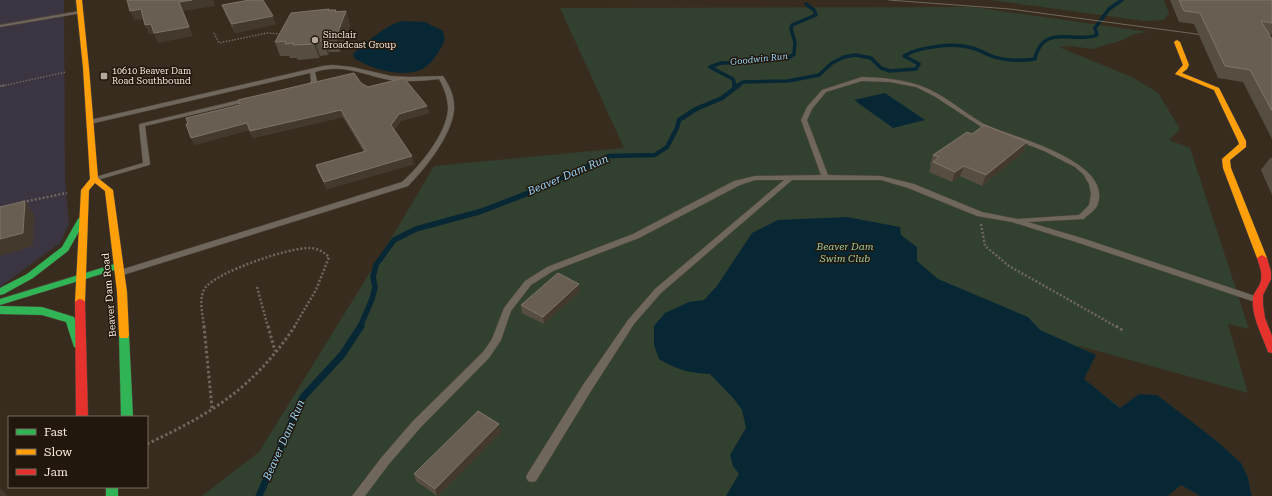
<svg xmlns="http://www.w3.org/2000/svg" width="1272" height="496" font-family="'Roboto Serif',serif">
<rect width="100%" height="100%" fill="#382c1e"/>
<path fill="#3b3541" d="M0 0H64L65 179 69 224 60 243 0 287Z"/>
<g fill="#324030">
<path d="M990 0H1164L1169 13 1164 20 1144 21Z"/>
<path d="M973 7 1149 32 1134 34 1123 40 1092 49 1071 46 1059 47 1134 78 1158 93 1180 129 1169 140 1190 148 1249 329 1228 324 1248 393 1076 345 1096 355 1084 379 1121 408 1139 394 1157 395 1218 442 1241 463 1248 477 1250 489 1252 496H1200L1181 485 1168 496H202L259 452 398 227 434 166 624 148 560 8Z"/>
</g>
<g fill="#082735">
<path d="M402 21 425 22 443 31C446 40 444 44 439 51 434 60 427 68 417 71 398 77 369 68 354 58L353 54C367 42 384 26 402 21Z"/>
<path d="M885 93 925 120 893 128 854 100Z"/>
<path d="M847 217 900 227 901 235 917 247V261L938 279 1028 317 1040 330 1096 355 1084 379 1120 408 1139 394 1157 395 1218 442 1241 463 1248 477 1250 489 1252 496H1200L1181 485 1168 496H726L739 474 733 466 730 455 746 428 742 410 734 399 710 374C689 373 677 370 659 359L654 345V326L665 313 689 302 704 300 717 286 752 233 778 220Z"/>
</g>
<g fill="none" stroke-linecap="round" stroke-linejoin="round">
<g stroke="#082735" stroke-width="3.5">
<path d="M735 86 733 79 710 67 721 63 754 62 790 57 794 54 795 42 791 29 792 25 816 15 814 10 806 4"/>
<path d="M737 86 743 82 788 81 819 75 832 63 844 57 855 55 871 58 881 68 890 71 916 69 919 64 904 56C918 47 952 43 968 47 976 48 982 52 989 55 1003 61 1020 61 1035 59 1035 54 1037 52 1039 48 1051 27 1079 43 1097 35L1095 28 1109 9 1122 0"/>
</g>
<g stroke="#082735" stroke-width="4.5">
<path d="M734 85 735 87"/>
<path d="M529 193 609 156 655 155 667 147 677 128 679 120 696 109 722 98 739 85"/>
</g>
<path stroke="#082735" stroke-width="5.5" d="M360 327 372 299 375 287 373 277 376 265 394 240 416 229 482 211 531 192"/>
<path stroke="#082735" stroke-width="7" d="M259 496 303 397 342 355 361 326"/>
<defs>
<g id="lane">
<path d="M80 11 82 12V13L0 27V25Z"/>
<path d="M333 65 352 67 391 76 410 77 443 76C450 86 455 98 454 110 452 135 425 169 408 186L123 275H117L116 273 117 271 402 182C420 166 447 133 448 109 448 98 444 88 439 79 423 81 406 82 390 80 363 75 343 63 315 72L317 81C314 86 308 89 302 88V86L310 83 311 81 310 73 90 124 87 122 90 120 323 66Z"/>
<path d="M862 77C889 78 914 80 938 94 954 103 968 115 984 124 1011 137 1116 161 1097 206 1095 211 1087 215 1084 219L1028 222 1085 239 1258 297 1259 299 1258 301H1252L1079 243 1012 222 977 216 908 188 881 180H792L661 293 634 324 591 391 536 481 532 482 528 481 526 477 528 473 583 385 628 320 655 289 784 180H755L740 185 639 238 553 271 531 285 511 311 501 340 489 358 421 427 389 464 365 496H352L381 458 413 421 483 352 492 339 504 308 525 281 547 267 633 234 734 181 755 176 821 175 801 120 807 107 822 90ZM862 81 890 82 916 87 934 96 980 126 1044 151 1075 167 1083 174 1089 184 1091 194 1089 205 1079 215 1017 219 982 212 914 184 881 176 828 175 807 120 812 109 826 92Z"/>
<path d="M248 98 250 99V101L145 126 150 164 149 165 94 181 90 179 92 178 143 163 139 125 140 124Z"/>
</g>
<g id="fast">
<path d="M82 216 86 219 68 251 33 278 4 294 0 295V288L27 274 62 247 78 219Z"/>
<path d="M118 263 123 266 121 268 0 305V299Z"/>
<path d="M0 306 42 307 74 317 83 344 82 347 78 348 74 347 66 322 42 315 0 314Z"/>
<path d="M124 331 128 332 129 335 133 417H121L119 335 120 332Z"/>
<rect x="106" y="487" width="12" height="9"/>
</g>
<g id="slow">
<path d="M76 0H82L89 68 98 178 113 190 127 292 129 335 128 338H120L119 335 117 292 105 191 95 183 89 190 85 302 83 304H77L75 302 81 190 90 179 83 68Z"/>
<path d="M1177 40 1180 42 1189 65 1187 69 1182 73 1219 88 1246 141V147L1230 160 1231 168 1267 258 1265 260H1259L1257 258 1223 168 1222 159 1239 144 1238 141 1214 90 1175 74 1183 65 1174 42Z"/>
</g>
<g id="jam">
<path d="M1262 255 1267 258 1271 272V279L1263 295V305L1265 318 1272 336V353L1268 352 1267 349C1261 333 1251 315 1253 297 1254 293 1257 289 1259 286 1264 277 1260 267 1257 258Z"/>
<path d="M80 299 83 300 85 302 88 417H76L75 302 77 300Z"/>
</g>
</defs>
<use href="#lane" stroke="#51473d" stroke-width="1"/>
<use href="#fast" stroke="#51473d" stroke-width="1"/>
<use href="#slow" stroke="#51473d" stroke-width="1"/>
<use href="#jam" stroke="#51473d" stroke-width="1"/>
<g stroke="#6f675d" stroke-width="1.5" stroke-dasharray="1.5 1.5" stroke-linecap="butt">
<path d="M214 33 219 43 267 33 282 34"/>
<path d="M2 86 66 72"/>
</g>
<path stroke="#6f675d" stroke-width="2" stroke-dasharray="1.5 1.5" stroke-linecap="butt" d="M0 86 6 85"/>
<g stroke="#6f675d" stroke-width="2.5" stroke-dasharray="2 2" stroke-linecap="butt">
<path d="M23 202 67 193"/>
<path d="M981 224 985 246 1009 266 1117 327"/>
<path d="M257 287 268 327"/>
<path d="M204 327C203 315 198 299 205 288 216 272 290 247 310 248 317 248 324 252 329 257L316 290 294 327"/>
</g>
<g stroke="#6f675d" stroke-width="3" stroke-dasharray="2.5 2.5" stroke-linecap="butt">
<path d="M204 326 212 408"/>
<path d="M268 326 275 351"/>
<path d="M1116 326 1124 331"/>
<path d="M147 444C213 413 253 388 295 326"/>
</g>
<use href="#lane" fill="#6f665c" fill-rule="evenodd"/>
<use href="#fast" fill="#30b455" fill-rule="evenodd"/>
<use href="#slow" fill="#ff9f0a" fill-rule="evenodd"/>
<use href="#jam" fill="#e5322d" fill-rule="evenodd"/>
<path stroke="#6f685d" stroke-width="1" d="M889 0 1010 9 1211 36"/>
</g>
<g fill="#574e42">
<path d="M1170 0H1272V35L1269 34 1272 39V139L1243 82 1218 78 1194 24 1179 22Z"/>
<path d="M222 5 276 24 235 33 225 13Z"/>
<path d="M329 10H336L337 12 346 11 350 25 340 52H329L328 55 320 56 319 58 298 60 297 58H290L289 56H280L275 42Z"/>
<path d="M361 83 368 87 429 113 401 121 394 130 414 164 327 189 318 172 316 165 364 152 343 117 253 138 249 130 194 145Z"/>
<path d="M972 134 1027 142 1023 152 982 186 960 176 952 182 929 172 931 166 930 165 933 155Z"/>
<path d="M1270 158H1272V195L1261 170Z"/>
<path d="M580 291 544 324 522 313 521 305Z"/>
<path d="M501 432 438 496H437L416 481 414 474Z"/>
</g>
<g fill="#43392c">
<path d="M192 0H213L215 6 183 11 193 36 158 43 154 34H149L145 25 179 2Z"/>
<path d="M141 9 145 19 134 20 130 11Z"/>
<path d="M346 11 350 25 340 52 336 37Z"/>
<path d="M273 16 276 24 235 33 232 24Z"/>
<path d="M325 38 329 52 328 55 324 41Z"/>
<path d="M315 41 320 56 319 58 314 44Z"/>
<path d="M427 106 429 113 401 121 392 132 391 125 399 114Z"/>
<path d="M341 110 343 117 253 138 250 131Z"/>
<path d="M247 123 250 130 194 145 191 138Z"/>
<path d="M1027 142 1023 152 982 186 986 175Z"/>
<path d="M412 156 414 164 327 189 324 182Z"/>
<path d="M964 166 960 176 952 182 955 172Z"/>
<path d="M25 201 34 214 33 246 0 256V239Z"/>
<path d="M579 284 580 291 544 324 543 317Z"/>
<path d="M499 424 501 432 438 496H437L435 489Z"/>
<path d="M0 488 8 496H0Z"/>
</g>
<g fill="#685e52" stroke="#7f7468">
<path d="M127 0H192L179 2 189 27 154 33 151 24 145 25 141 9 130 11Z"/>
<path d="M249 0H263L273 16 232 24 222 5Z"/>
<path d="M1179 0H1272V23L1261 21 1272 39V111L1250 70 1225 66 1200 13 1184 11Z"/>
<path d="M329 9 328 10H336L335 12 346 11 336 37 325 38 324 41H315L314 44 293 45 294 43 285 44 286 41 275 42 291 13Z"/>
<path d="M354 73 361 83 368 87 404 78 427 106 399 114 391 125 412 156 324 182 316 165 366 151 341 110 250 131 247 123 191 138 186 124H188L186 118 240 105 238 100Z"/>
<path d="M984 125 1027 142 986 175 964 166 955 172 933 162 939 157 933 155 967 132 972 134Z"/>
<path d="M25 201 23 233 0 239V207Z"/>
<path d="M558 273 579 284 543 317 521 305Z"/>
<path d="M478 411 499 424 435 489 414 474Z"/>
</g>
<g fill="#b4a799" stroke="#21170d" stroke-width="1.5">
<circle cx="315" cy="40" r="4"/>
<rect x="100" y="72" width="8" height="8" rx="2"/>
</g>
<g text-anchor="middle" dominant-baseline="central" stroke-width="3" stroke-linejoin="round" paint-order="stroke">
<g font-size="9" fill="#f7e9db" stroke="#21170d" text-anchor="start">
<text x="323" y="35">Sinclair<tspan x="323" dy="10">Broadcast Group</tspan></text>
<text x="112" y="71">10610 Beaver Dam<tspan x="112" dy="10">Road Southbound</tspan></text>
</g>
<g font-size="9" font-style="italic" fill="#97d3f7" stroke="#21170d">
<text transform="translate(759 59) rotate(-6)">Goodwin Run</text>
</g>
<g font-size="10" font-style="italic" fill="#9acda3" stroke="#21170d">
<text x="845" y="246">Beaver Dam<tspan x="845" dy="12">Swim Club</tspan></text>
</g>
<g font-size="10" fill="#f7e9db" stroke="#21170d">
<text transform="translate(109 295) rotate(-95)">Beaver Dam Road</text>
</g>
<g font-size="11" font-style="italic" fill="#97d3f7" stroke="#21170d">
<text transform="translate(568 175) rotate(-23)">Beaver Dam Run</text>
<text transform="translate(284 440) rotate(-66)">Beaver Dam Run</text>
</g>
</g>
<rect x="8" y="416" width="140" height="72" fill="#21170d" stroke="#776b5f"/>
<rect x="16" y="429" width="20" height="6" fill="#30b455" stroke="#776b5f"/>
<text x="44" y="436" font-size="12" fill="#f7e9db">Fast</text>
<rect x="16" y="449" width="20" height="6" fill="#ff9f0a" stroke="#776b5f"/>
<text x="44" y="456" font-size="12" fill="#f7e9db">Slow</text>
<rect x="16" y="469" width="20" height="6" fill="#e5322d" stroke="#776b5f"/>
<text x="44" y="476" font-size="12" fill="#f7e9db">Jam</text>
</svg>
